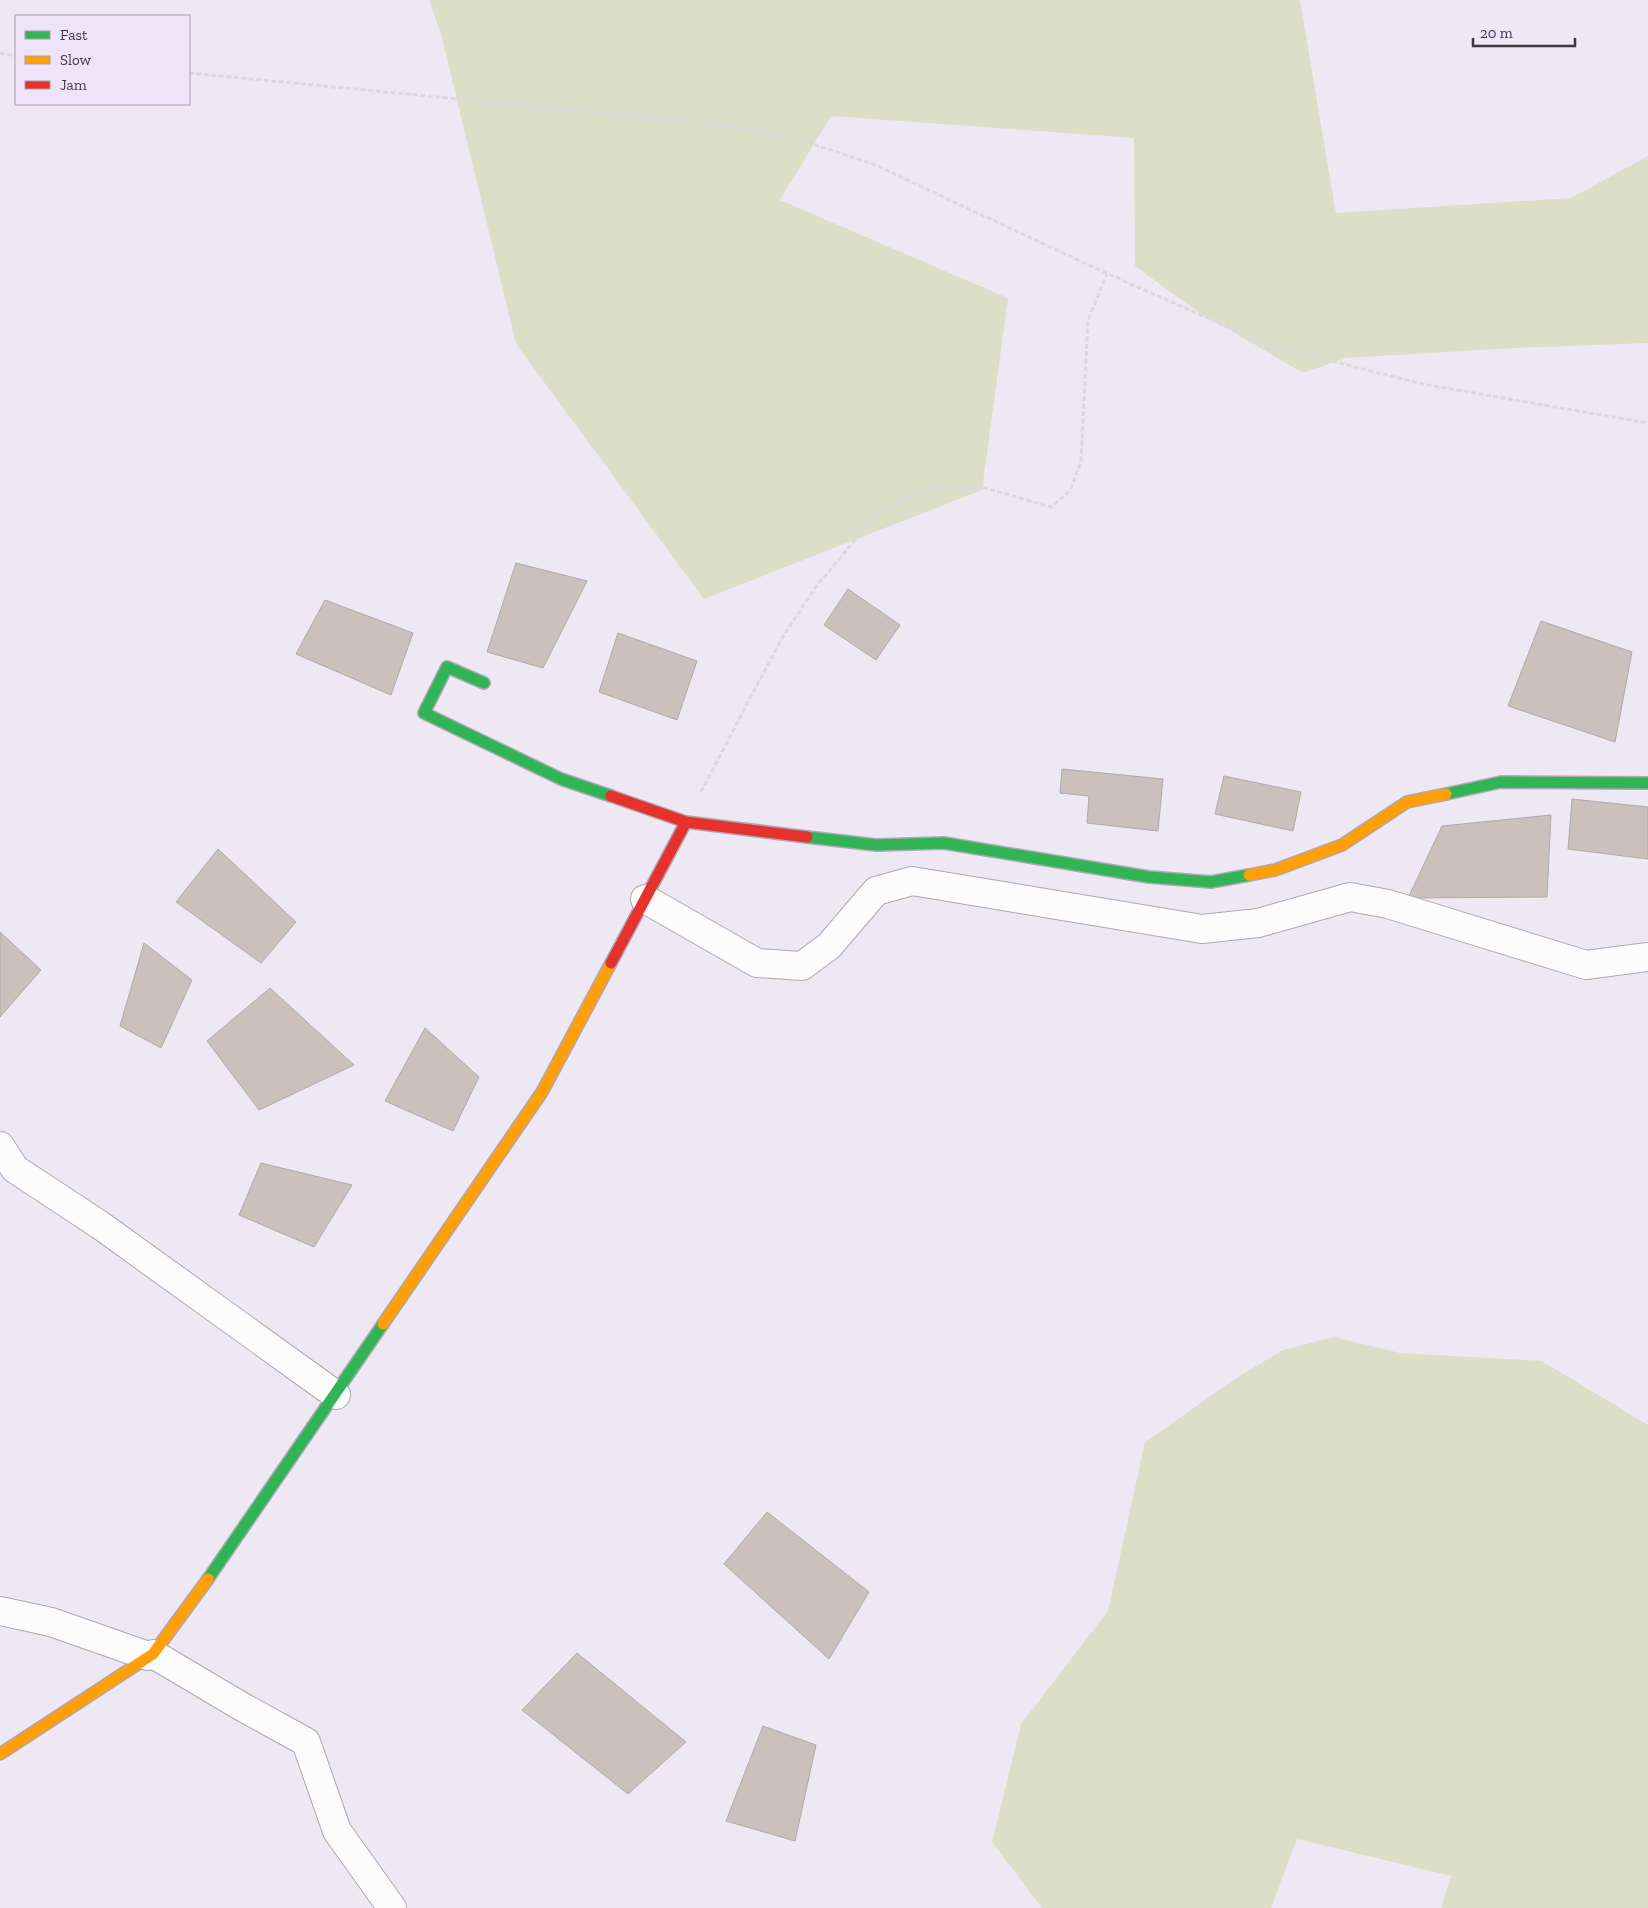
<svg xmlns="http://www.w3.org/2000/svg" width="1648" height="1908" font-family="'Zilla Slab',serif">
<rect width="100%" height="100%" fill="#eee8f4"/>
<g fill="#dcdfc8">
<path d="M429 0H1300L1336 213 1571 198 1648 156V343L1514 348 1346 358 1303 373 1197 311 1135 266 1134 138 831 116 780 200 1008 298 982 490 704 599 516 344 441 34Z"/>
<path d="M1334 1337 1400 1353 1542 1361 1648 1425V1908H1441L1451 1876 1297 1839 1271 1908H1042L992 1842 1021 1724 1108 1611 1145 1442 1241 1375 1283 1350Z"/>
</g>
<g fill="#cbc0bc" stroke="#b0aaac">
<path d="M516 563 587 581 543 668 487 652Z"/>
<path d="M848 589 900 625 876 660 824 625Z"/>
<path d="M325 600 413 633 391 695 296 654Z"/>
<path d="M1541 621 1632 652 1615 742 1508 706Z"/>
<path d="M618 633 697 661 677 720 599 692Z"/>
<path d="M1062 769 1163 779 1158 831 1087 823 1089 796 1060 793Z"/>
<path d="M1224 776 1301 792 1293 831 1215 814Z"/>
<path d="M1572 799 1648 807V859L1568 849Z"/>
<path d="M1551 815 1547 897 1408 898 1442 826Z"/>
<path d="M218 849 296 922 261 963 176 902Z"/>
<path d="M0 932 41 970 0 1017Z"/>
<path d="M144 943 192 980 161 1048 120 1026Z"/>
<path d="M270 988 354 1065 259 1110 207 1041Z"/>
<path d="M425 1028 479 1077 453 1131 385 1101Z"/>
<path d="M261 1163 352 1185 314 1247 239 1215Z"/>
<path d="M767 1512 869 1592 829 1659 724 1564Z"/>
<path d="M577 1653 686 1742 628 1794 522 1710Z"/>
<path d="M763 1726 816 1745 795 1841 726 1821Z"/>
</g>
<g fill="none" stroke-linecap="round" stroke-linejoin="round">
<defs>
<g id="street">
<path d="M645 899 757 963 802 966 829 946 876 891 912 881 1202 929 1258 923 1350 897 1388 904 1586 965 1648 957"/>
<path d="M0 1146 15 1169 100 1225 336 1395"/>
<path d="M0 1611 51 1622 148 1656"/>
<path d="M153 1654 239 1705 306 1742 337 1831 392 1908"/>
</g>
<g id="fast">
<path d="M484 683 447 667 424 713 561 779 611 796"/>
<path d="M1446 794 1501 782 1648 783"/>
<path d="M807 837 876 845 944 843 1149 877 1211 882 1249 875"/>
<path d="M208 1579 383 1324"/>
</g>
<g id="slow">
<path d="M1249 875 1275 870 1342 845 1407 802 1446 794"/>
<path d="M383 1324 542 1092 611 963"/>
<path d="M0 1754 153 1654 208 1579"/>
</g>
<g id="jam">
<path d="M611 796 686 822 807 837"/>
<path d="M611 963 686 822"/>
</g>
</defs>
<use href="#street" stroke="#ada8b1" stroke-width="30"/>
<use href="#fast" stroke="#ada8b1" stroke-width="14"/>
<use href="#slow" stroke="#ada8b1" stroke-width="14"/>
<use href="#jam" stroke="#ada8b1" stroke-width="14"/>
<g stroke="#dad9dc" stroke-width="3" stroke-dasharray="5 2.5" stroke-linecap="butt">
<path d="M0 53 16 56"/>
<path d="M189 73 708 123 788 136 873 164 1108 274 1269 345 1422 384 1648 423"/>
<path d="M701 792 750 698 784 635 815 588 878 512 926 490 982 487 1051 507 1070 491 1081 461 1088 320 1107 274"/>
</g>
<use href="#street" stroke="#fcfcfd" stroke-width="28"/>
<use href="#fast" stroke="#30b455" stroke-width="11"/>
<use href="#slow" stroke="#ff9f0a" stroke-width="11"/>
<use href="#jam" stroke="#e5322d" stroke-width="11"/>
</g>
<rect x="15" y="15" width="175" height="90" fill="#eee3f9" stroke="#a69eaf"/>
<rect x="25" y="31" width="25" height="8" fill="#30b455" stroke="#a69eaf"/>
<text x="60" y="40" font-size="15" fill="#3b373f">Fast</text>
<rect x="25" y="56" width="25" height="8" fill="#ff9f0a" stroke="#a69eaf"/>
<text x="60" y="65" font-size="15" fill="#3b373f">Slow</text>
<rect x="25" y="81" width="25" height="8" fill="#e5322d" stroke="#a69eaf"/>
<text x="60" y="90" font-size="15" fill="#3b373f">Jam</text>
<path d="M1473 38v8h102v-8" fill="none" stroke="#3b373f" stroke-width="2.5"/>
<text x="1480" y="38" font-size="15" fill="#3b373f" stroke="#eee3f9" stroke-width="4" paint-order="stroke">20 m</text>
</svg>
